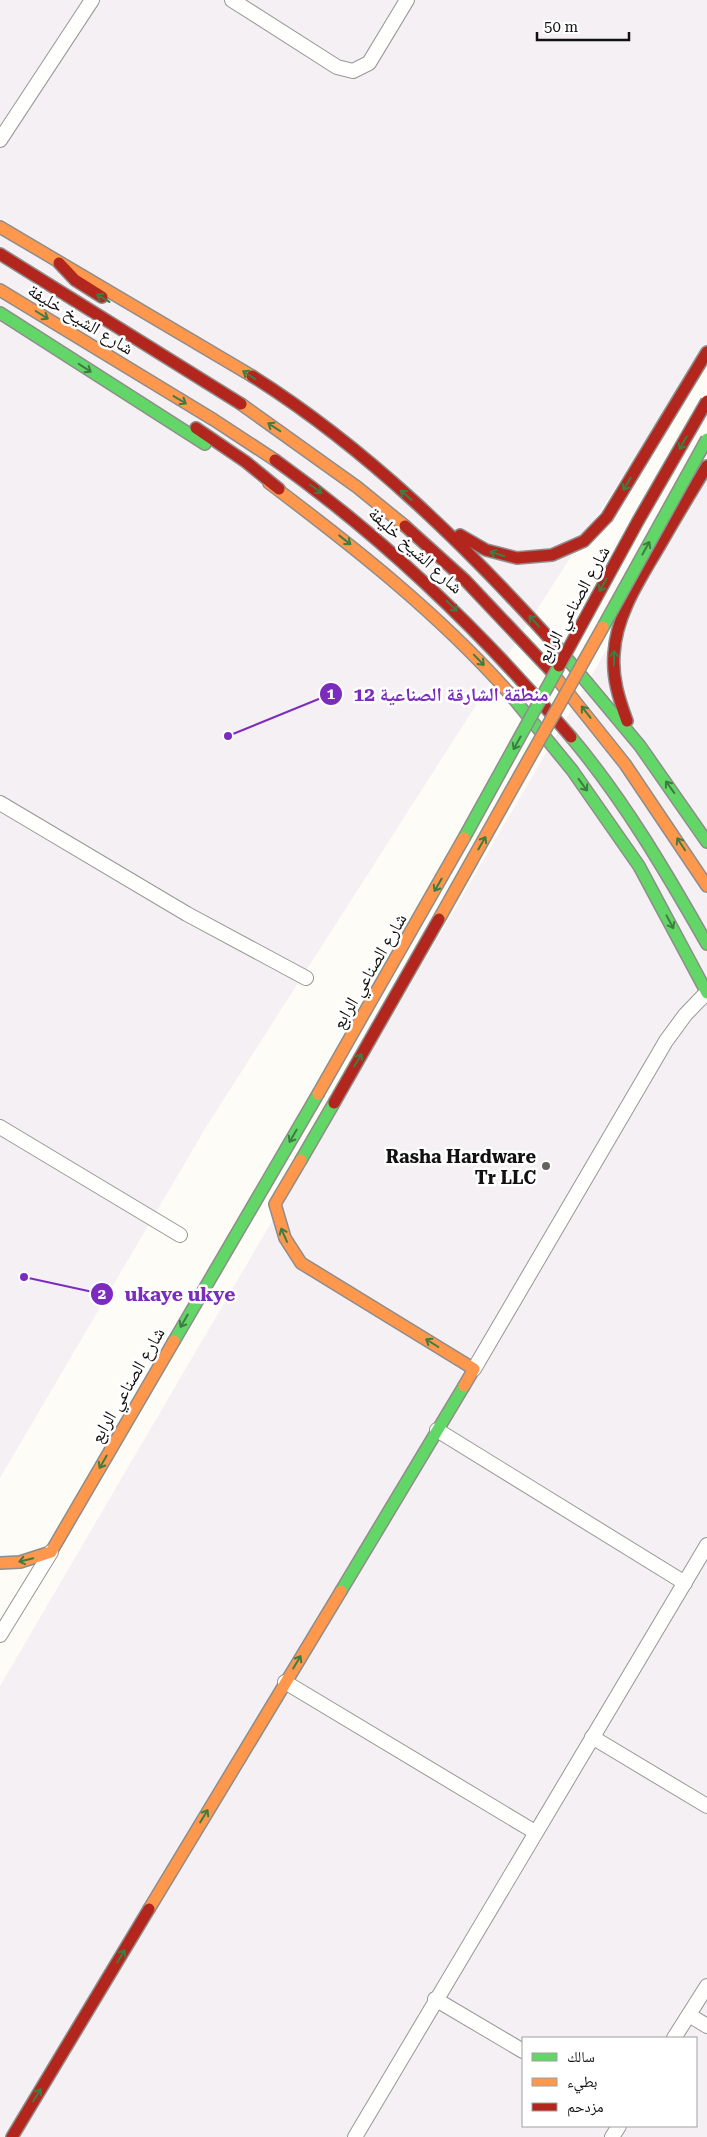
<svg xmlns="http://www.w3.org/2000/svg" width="707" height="2137" font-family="'Roboto Serif','Noto Naskh Arabic',serif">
<rect width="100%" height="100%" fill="#fdfcf7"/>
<g fill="#f5f0f3" fill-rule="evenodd">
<path d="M0 0H707V344L206 1127 0 1478Z"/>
<path d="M707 478V2137H0V1686ZM523 2038H696V2126H523Z"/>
</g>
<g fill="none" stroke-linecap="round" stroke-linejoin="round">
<defs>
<g id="street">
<path d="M232 0 337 67 353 71 369 63 407 0"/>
<path d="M0 140 92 0"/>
<path d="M0 803 187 914 306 978"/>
<path d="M0 1127 180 1235"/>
<path d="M474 1369 666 1041 685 1015 707 992"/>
<path d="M437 1430 685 1583"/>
<path d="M0 1635 51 1552"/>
<path d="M285 1682 535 1832"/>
<path d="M592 1737 707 1806"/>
<path d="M435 1999 523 2051"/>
<path d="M689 2015 707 2026"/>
<path d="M674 2038 707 1986"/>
<path d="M355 2137 707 1545"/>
<path d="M612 2137 619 2126"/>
</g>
<g id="fast">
<path d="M0 313 205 444"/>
<path d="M559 649 640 746 707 842"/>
<path d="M509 693 572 770 639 866 707 993"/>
<path d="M571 737C624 800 666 872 707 944"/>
<path d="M301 1160 334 1103"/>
<path d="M174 1341 318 1094"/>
<path d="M341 1591 464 1386"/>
</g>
<g id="slow">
<path d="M0 227 252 376"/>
<path d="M0 290 214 420 275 460"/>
<path d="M241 404 357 487 405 526"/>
<path d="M269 483C354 547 438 613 509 693"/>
<path d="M550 670 625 764 707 886"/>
<path d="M301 1160 275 1204 285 1238 301 1263 474 1369 464 1386"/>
<path d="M0 1563 20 1562 51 1552 174 1341"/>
<path d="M149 1909 341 1591"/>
</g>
<g id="jam">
<path d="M0 254 241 404"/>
<path d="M59 263 75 280 102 297"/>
<path d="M252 376C368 449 468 548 559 649"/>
<path d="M196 428 246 462 279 489"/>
<path d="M275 460C387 540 482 632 571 737"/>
<path d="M405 526 465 580 550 670"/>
<path d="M460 535 486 550 517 558 552 555 584 541 607 517 707 352"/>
<path d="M627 721C619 699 612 678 614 654 616 614 641 578 660 545 675 519 691 492 707 466"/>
<path d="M12 2137 149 1909"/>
</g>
</defs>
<use href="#street" stroke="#979795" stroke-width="16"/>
<use href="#fast" stroke="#8e8d8b" stroke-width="14"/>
<use href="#slow" stroke="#8e8d8b" stroke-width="14"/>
<use href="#jam" stroke="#8e8d8b" stroke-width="14"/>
<use href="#street" stroke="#fffffe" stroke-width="14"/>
<use href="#fast" stroke="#63d668" stroke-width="11"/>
<use href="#slow" stroke="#ff974d" stroke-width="11"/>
<use href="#jam" stroke="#b3261e" stroke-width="11"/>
<defs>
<g id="fast-bridge">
<path d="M603 627 707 439"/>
<path d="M464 838 559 666"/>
</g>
<g id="slow-bridge">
<path d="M439 919 603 627"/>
<path d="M318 1094 464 838"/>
</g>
<g id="jam-bridge">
<path d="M559 666 638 521 707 401"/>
<path d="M334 1103 439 919"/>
</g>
</defs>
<use href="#fast-bridge" stroke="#8e8d8b" stroke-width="14" stroke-linecap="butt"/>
<use href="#slow-bridge" stroke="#8e8d8b" stroke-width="14" stroke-linecap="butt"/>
<use href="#jam-bridge" stroke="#8e8d8b" stroke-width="14" stroke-linecap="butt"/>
<use href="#fast-bridge" stroke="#63d668" stroke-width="11"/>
<use href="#slow-bridge" stroke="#ff974d" stroke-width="11"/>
<use href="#jam-bridge" stroke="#b3261e" stroke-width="11"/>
</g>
<defs><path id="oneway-shaft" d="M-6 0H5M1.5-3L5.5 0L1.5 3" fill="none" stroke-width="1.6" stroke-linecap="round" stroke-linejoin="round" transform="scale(1.25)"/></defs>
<g stroke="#3e7d41">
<use href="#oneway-shaft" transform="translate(103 298) rotate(-149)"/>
<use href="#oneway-shaft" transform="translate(42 315) rotate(32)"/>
<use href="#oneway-shaft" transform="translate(85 368) rotate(33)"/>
<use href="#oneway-shaft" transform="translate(249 375) rotate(-147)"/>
<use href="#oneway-shaft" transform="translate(180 400) rotate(31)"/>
<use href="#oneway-shaft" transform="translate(274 427) rotate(-147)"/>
<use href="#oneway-shaft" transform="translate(683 443) rotate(120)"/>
<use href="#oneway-shaft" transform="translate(627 484) rotate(121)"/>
<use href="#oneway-shaft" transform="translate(316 489) rotate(37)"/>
<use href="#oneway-shaft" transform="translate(406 495) rotate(-139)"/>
<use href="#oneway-shaft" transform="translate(345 540) rotate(38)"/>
<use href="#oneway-shaft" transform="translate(646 548) rotate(-61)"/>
<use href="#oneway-shaft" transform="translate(497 554) rotate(-162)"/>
<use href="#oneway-shaft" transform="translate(603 585) rotate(119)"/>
<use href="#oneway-shaft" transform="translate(452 606) rotate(45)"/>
<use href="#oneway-shaft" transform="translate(534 621) rotate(-132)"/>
<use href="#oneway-shaft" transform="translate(614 658) rotate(-89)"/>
<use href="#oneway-shaft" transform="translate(479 660) rotate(46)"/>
<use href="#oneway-shaft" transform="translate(586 712) rotate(-128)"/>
<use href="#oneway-shaft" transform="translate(517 743) rotate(119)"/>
<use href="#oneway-shaft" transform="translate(583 785) rotate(54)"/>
<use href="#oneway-shaft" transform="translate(670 787) rotate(-126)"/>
<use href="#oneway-shaft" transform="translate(482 843) rotate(-60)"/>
<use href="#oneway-shaft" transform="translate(681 844) rotate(-123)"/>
<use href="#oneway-shaft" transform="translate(438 885) rotate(120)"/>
<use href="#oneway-shaft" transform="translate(670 922) rotate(62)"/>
<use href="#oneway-shaft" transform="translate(358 1060) rotate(-60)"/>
<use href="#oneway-shaft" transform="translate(293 1136) rotate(120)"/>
<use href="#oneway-shaft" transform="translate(284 1235) rotate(-114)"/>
<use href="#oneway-shaft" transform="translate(184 1321) rotate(120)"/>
<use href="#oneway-shaft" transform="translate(432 1343) rotate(-148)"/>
<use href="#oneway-shaft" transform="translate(103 1462) rotate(120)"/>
<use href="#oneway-shaft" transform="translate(26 1560) rotate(166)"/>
<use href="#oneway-shaft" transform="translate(297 1662) rotate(-59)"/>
<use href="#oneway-shaft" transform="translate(204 1816) rotate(-59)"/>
<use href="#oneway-shaft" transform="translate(121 1956) rotate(-59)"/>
<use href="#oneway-shaft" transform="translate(37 2095) rotate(-59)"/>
</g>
<circle fill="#646362" stroke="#fff" stroke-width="2" cx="546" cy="1166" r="5"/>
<g text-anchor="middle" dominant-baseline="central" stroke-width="5" stroke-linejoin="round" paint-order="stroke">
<g font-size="18" fill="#111" stroke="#fff">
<text transform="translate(81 319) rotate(31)">شارع الشيخ خليفة</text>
<text transform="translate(416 550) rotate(42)">شارع الشيخ خليفة</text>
<text transform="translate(573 604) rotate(-61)">شارع الصناعي الرابع</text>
<text transform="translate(369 971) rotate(-60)">شارع الصناعي الرابع</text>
<text transform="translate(127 1385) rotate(-60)">شارع الصناعي الرابع</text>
</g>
<g font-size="18" font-weight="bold" fill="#111" stroke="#fff" text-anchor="end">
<text x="536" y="1156">Rasha Hardware<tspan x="536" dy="21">Tr LLC</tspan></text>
</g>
</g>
<path fill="none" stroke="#7b2cbf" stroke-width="2" d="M228 736L331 694M24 1277L102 1294"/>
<g fill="#7b2cbf" stroke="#fff" stroke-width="2">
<circle cx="228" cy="736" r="5"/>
<circle cx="24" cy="1277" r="5"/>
<circle cx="331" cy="694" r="12"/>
<circle cx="102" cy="1294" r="12"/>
</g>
<g font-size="15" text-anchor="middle" font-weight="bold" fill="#fff">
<text x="331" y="699">1</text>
<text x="102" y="1299">2</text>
</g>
<g font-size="19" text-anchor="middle" font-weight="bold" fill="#7b2cbf" stroke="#fff" stroke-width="5" stroke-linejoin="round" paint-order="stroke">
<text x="451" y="701">منطقة الشارقة الصناعية 12</text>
<text x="180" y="1301">ukaye ukye</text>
</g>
<rect x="522" y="2037" width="175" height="90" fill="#ffffff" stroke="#a0a0a0"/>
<rect x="532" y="2053" width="25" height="8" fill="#63d668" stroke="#a0a0a0"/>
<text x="567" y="2062" font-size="15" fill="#111111">سالك</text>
<rect x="532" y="2078" width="25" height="8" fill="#ff974d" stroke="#a0a0a0"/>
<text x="567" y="2087" font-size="15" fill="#111111">بطيء</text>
<rect x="532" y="2103" width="25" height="8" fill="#b3261e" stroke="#a0a0a0"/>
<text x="567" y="2112" font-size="15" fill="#111111">مزدحم</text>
<path d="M537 32v8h92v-8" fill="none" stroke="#111111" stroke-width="2.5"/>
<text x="544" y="32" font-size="15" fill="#111111" stroke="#ffffff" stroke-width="4" paint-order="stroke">50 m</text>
</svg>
